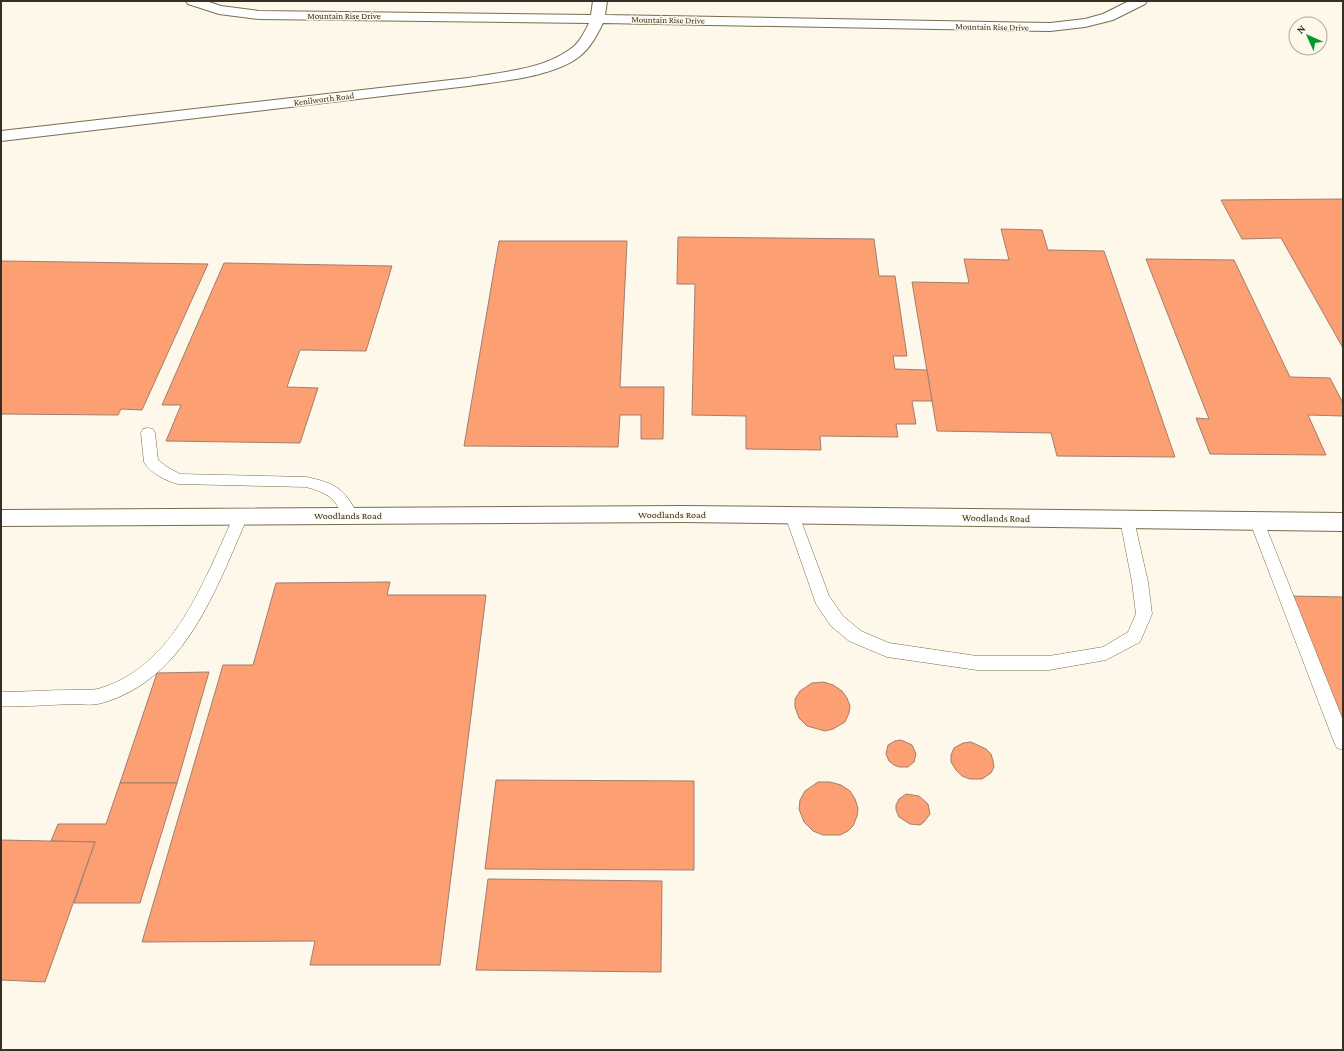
<svg xmlns="http://www.w3.org/2000/svg" width="1344" height="1051" font-family="'Crimson Pro',serif">
<rect width="100%" height="100%" fill="#fdf8ea"/>
<g fill="#fc9f72" stroke="#a07f70">
<path d="M1343 199V348L1281 238 1242 239 1221 200Z"/>
<path d="M1001 229 1042 230 1048 250 1104 251 1175 457 1057 456 1051 433 937 431 912 282 969 283 964 259 1009 260Z"/>
<path d="M678 237 874 239 879 276H895L907 356H893L895 369 927 370 932 401H912L916 424H896L898 437 820 436 821 450 746 449V416L692 415 695 284H677Z"/>
<path d="M499 241H627L620 387H664L663 439H641V415H620L618 447 464 446Z"/>
<path d="M1146 259 1234 260 1290 377 1330 378 1343 403V416L1308 415 1326 455 1210 454 1196 418 1209 419Z"/>
<path d="M1 261 208 264 142 410 121 409 118 415 1 414Z"/>
<path d="M224 263 392 266 366 351 300 350 287 387 318 388 300 443 166 441 181 405H162Z"/>
<path d="M390 582 387 595H486L440 965H310L315 941 142 942 223 665H253L276 583Z"/>
<path d="M1291 596 1343 597V727Z"/>
<path d="M209 672 177 783H120L157 673Z"/>
<path d="M824 682 833 685 842 691 847 698 850 706 849 713 845 722 833 729 825 731 807 726 799 718 795 707V699L800 691 812 683Z"/>
<path d="M901 740 912 745 916 754 914 762 908 767H899L894 765 889 761 886 754 888 745 895 741Z"/>
<path d="M971 742 986 749 991 754 993 761 994 767 991 773 982 779H970L962 776 956 770 951 762V755L954 748 963 743Z"/>
<path d="M496 780 694 781V870L485 869Z"/>
<path d="M818 782H830L841 785 850 791 855 799 858 808 857 816 853 826 848 831 840 835H823L813 831 804 822 799 809 800 800 805 791Z"/>
<path d="M120 783H177L140 903H74L95 842 51 841 58 824H106Z"/>
<path d="M906 794 919 796 928 804 930 814 924 822 920 825 910 824 899 817 896 810V805L899 799Z"/>
<path d="M1 840 95 842 45 982 1 980Z"/>
<path d="M488 879 662 881 661 972 476 970Z"/>
</g>
<g fill="none" stroke-linecap="round" stroke-linejoin="round">
<defs>
<g id="service">
<path d="M148 428 153 429 155 433 158 460 167 467 180 474 306 477C335 483 344 488 358 515L356 519C341 524 340 504 330 497 323 492 314 489 306 487L178 484C166 481 150 473 144 462L141 433 143 429Z"/>
<path d="M792 509 797 511 799 515 829 596 843 616 861 631 889 643 977 656H1049L1103 647 1128 632 1136 614 1132 582 1120 520 1122 516 1127 514 1132 516 1134 520 1148 582 1152 614 1140 642 1106 660 1049 670H977L887 657 849 641 831 626 816 604 785 515 787 511Z"/>
<path d="M241 510 246 512 248 516C216 589 186 679 102 703 92 706 81 704 71 704 48 705 24 707 1 706V692C24 692 47 690 71 690 81 689 92 691 101 688 175 665 204 580 234 516L236 512Z"/>
<path d="M1257 516 1262 518 1264 522 1343 720V750L1337 748 1334 742 1250 522 1252 518Z"/>
</g>
<g id="minor">
<path d="M186 1H206L221 6 259 11 591 15 593 1H607L605 15 1050 23 1085 19 1103 14 1129 1H1147L1145 4 1113 20 1085 27 1050 31 603 23C597 35 591 47 580 56 554 77 501 81 468 86L1 141V131L468 78C501 72 541 70 569 50 579 44 584 33 589 23L259 19 219 14 188 4Z"/>
<path d="M683 506 1343 513V531L683 522 1 526V510Z"/>
</g>
</defs>
<use href="#service" stroke="#796d4f" stroke-width="1"/>
<use href="#minor" stroke="#796d4f" stroke-width="2"/>
<use href="#service" fill="#fff" fill-rule="evenodd"/>
<use href="#minor" fill="#fff" fill-rule="evenodd"/>
</g>
<g text-anchor="middle" dominant-baseline="central" stroke-width="3" stroke-linejoin="round" paint-order="stroke">
<g font-size="9" fill="#353023" stroke="#fdf8ea">
<text x="344" y="16">Mountain Rise Drive</text>
<text transform="translate(668 20) rotate(1)">Mountain Rise Drive</text>
<text transform="translate(992 27) rotate(1)">Mountain Rise Drive</text>
<text transform="translate(324 99) rotate(-7)">Kenilworth Road</text>
</g>
<g font-size="10" fill="#353023" stroke="#fdf8ea">
<text x="672" y="514">Woodlands Road</text>
<text x="348" y="515">Woodlands Road</text>
<text transform="translate(996 518) rotate(1)">Woodlands Road</text>
</g>
</g>
<rect width="1344" height="1051" fill="none" stroke="#353023" stroke-width="4"/>
<g transform="translate(1308 36) rotate(315)"><circle r="19" fill="#fdf8ea" stroke="#ada89a"/>
<path d="M0-3L7 15L0 10L-7 15Z" fill="#009831"/>
<text y="-6" font-size="11" font-weight="bold" text-anchor="middle" fill="#353023">N</text>
</g>
</svg>
